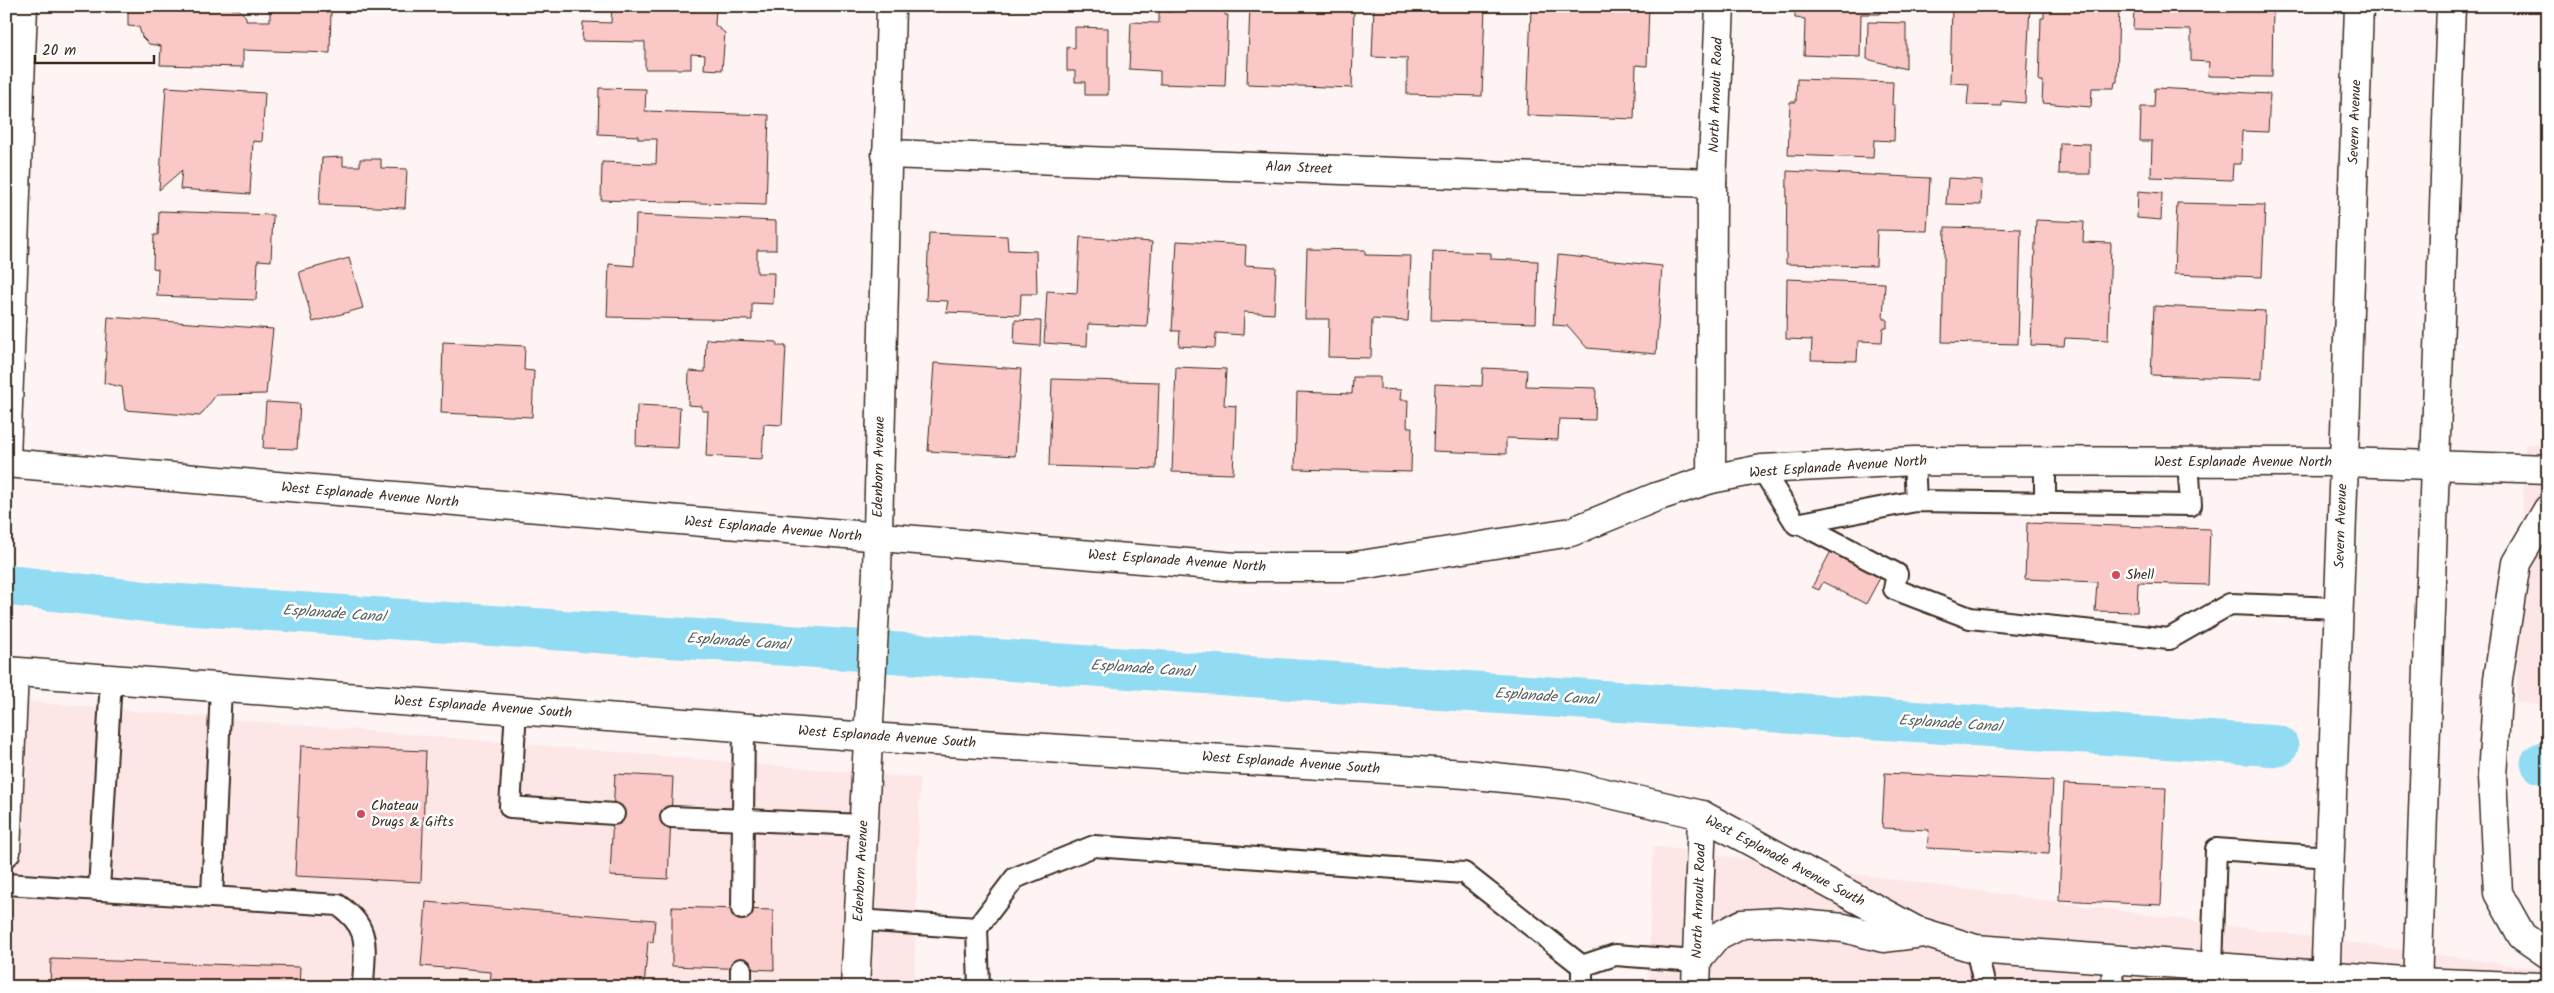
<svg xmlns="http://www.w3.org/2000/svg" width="2554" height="993" font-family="Kalam,sans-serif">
<rect width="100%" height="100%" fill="#fef4f4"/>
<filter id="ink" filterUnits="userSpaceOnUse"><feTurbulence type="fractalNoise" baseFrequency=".02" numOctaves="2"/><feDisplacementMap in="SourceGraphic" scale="10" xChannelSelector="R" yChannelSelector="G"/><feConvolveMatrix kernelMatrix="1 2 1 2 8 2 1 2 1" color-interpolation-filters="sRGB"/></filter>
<g filter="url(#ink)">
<g fill="#fce7e6">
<path d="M2525 444 2548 445V705L2516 702Z"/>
<path d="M6 700 920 778 914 987H6Z"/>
<path d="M1653 846 2548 970V987H1648Z"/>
</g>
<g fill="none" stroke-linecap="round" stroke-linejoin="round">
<g stroke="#92dcf3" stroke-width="41">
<path d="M6 585 158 603 2278 746"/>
<path d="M2541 763H2548"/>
</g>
</g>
<g fill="#f9c8c7" stroke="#3b2a1e">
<path d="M128 6H232V9H239L246 17V21H270V8L331 9 330 53 243 50V67L160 65 161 46 149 44 142 37 139 27 128 26Z"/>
<path d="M612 6H716L715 25 725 33 722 70 704 69 705 55 691 54V69H645V42L582 41 583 22 611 23Z"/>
<path d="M1193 6H1225V15H1228L1225 86 1160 84V71L1129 69 1131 22 1159 23V11L1171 12V9L1193 11Z"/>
<path d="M1250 6H1354L1352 88 1247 84Z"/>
<path d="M1374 6H1485L1482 96 1407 94V58L1372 57Z"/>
<path d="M1599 6H1649L1647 66 1636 65 1634 119 1527 115 1531 9 1599 11Z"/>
<path d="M1795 6H1880V14H1861L1860 57 1804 55 1805 19 1795 18Z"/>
<path d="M1908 6H1939V11L1908 10Z"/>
<path d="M1952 6H2030L2025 103 2002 101V106L1967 105 1969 84 1950 83Z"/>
<path d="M2044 6H2119L2117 82H2115L2114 88H2092L2091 107 2042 103 2043 81H2039L2041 18H2044Z"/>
<path d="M2134 6H2273L2272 77 2208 76 2209 62 2191 61V30L2133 29Z"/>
<path d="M1868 22 1906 23V69L1867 59Z"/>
<path d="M1075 27 1108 28V95H1085V82H1075V71H1067V47L1075 48Z"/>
<path d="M1797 79 1893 82 1892 105H1895L1894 141 1874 140 1873 158 1788 155 1790 102H1796Z"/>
<path d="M166 87 265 93 262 142 253 141 250 194 180 189 182 170 159 190Z"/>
<path d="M599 88 646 89 645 111 769 115 766 205 601 200 602 162 656 164 657 139H638V136L598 134Z"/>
<path d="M2155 88 2270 94 2268 132 2242 131 2241 164H2233L2232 180 2151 177 2152 141H2140L2141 107H2154Z"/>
<path d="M2060 143 2090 144V174H2059Z"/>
<path d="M343 157V166H360V159H381V168L407 169 405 208 319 205 322 158Z"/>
<path d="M1787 171 1930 178 1927 231 1877 230 1876 266 1786 264Z"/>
<path d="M1948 178 1982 180 1981 205 1946 204Z"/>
<path d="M2138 191 2162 193 2161 220 2137 218Z"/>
<path d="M2177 203 2265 205 2262 277 2174 274Z"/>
<path d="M159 211 273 215 271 261 258 260 256 300 157 296 158 269 153 268 154 235H158Z"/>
<path d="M636 215 776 221V250H757V273H774L773 304 752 303V320L607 317 609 264 634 266Z"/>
<path d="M2036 220 2084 222 2083 242 2111 243 2108 340 2065 338 2064 346 2031 345Z"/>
<path d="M1945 227 2021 229 2018 344 1942 342Z"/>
<path d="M929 233 1007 236 1008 250 1036 251 1037 294H1021L1020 315 946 312 948 301 926 300Z"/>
<path d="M1080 237 1152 242 1147 327 1088 324 1087 346 1044 343 1047 291 1077 293Z"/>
<path d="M1177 241 1246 245 1245 265 1276 267 1274 314 1244 312 1243 335 1216 333 1215 348 1179 346 1180 331H1172Z"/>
<path d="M1307 249 1365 250V255L1411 256 1408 321 1372 319 1371 358 1328 357 1329 319H1305Z"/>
<path d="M1433 251 1491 253V259L1538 261 1536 323 1431 320Z"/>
<path d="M1558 255 1662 266 1656 354 1587 348 1568 326 1553 325Z"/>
<path d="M349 258 363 308 313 322 299 272Z"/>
<path d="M1787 279 1885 283 1883 319H1887V328H1883L1882 342 1858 341 1857 361 1811 360 1812 340 1786 339Z"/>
<path d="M2154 306 2265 311 2262 379 2151 375Z"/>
<path d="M108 317 273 329 266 394 216 395 200 416 125 410 122 387 104 383Z"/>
<path d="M2546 317H2548V402H2544Z"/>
<path d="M1015 320 1041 321 1040 346 1014 344Z"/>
<path d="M706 339 777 342V346H786L782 425 764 424 762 459 706 456 708 411H702V406L688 405 689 371 705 372Z"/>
<path d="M443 342 525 346 524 370 534 371 532 417 441 413Z"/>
<path d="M934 363 1021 369 1015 456 928 451Z"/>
<path d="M1176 367 1226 369 1224 405 1236 406 1233 474 1172 472Z"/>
<path d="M1483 368 1527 370 1526 386 1596 388 1595 420 1559 419 1558 440 1506 438V454L1433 451 1435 384 1482 386Z"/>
<path d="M1353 377H1380V389L1401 390 1400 400H1408L1407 427H1412L1411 472 1295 469 1297 392 1352 394Z"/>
<path d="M1052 379 1159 382 1156 469 1049 466Z"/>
<path d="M266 402 300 404 297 449 263 448Z"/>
<path d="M637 405 680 407 678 448 636 446Z"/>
<path d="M2027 523 2210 529 2208 585 2138 583 2137 612 2095 611 2097 582 2025 579Z"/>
<path d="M1831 551 1881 576 1866 604 1823 582 1819 590 1812 587Z"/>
<path d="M2548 607V666H2545Z"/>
<path d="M301 746 426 751 421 882 295 876Z"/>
<path d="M1885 773 2053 781 2049 854 1927 848 1929 830 1882 828Z"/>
<path d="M615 774 673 777 668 879 610 876Z"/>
<path d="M2064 784 2166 788 2161 905 2059 900Z"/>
<path d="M426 902 655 920 653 942 648 941 644 987H490L491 972 421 966Z"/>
<path d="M672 907 773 910 774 970 672 966Z"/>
<path d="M51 959 300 967 299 987H50Z"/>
</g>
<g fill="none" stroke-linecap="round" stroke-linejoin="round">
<defs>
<g id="lane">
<path d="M1914 461 1916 501"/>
<path d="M2045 461V503"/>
<path d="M1762 469 1796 524 1916 501 2191 505 2188 461"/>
<path d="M1799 523 1897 574 1894 589 1970 618 2169 639 2230 604 2338 608"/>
<path d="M516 710 510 807 614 814"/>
<path d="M671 817 864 825"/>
<path d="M6 884 338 905C373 929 364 948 363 987"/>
<path d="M99 890 111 679"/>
<path d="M212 897 221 687"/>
<path d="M742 909 744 727"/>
<path d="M858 920 977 928 1015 878 1094 846 1464 873 1582 966 1615 955 1696 961"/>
<path d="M977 928 979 987"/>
<path d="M1976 949 1985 987"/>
<path d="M2212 967 2216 849 2330 857"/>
<path d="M741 987V969"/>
<path d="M1582 987V966"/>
<path d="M2112 987 2113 960"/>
</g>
<g id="street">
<path d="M886 154 1712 183"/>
<path d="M6 458 23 6"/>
<path d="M2344 462 2359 6"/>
<path d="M2435 465 2451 6"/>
<path d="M1711 479 1712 183 1720 6"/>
<path d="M6 852 14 672"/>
<path d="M855 987 877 571 891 6"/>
<path d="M1696 987 1702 815"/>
</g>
<g id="secondary">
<path d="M6 463 1235 567H1348L1571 532 1656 497 1711 479 1762 469 1914 461 2344 462 2548 469"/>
<path d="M2548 509 2516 563 2498 679 2492 777 2498 893 2522 936 2548 954"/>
<path d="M6 671 868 737 1466 774 1571 785 1702 815 1915 930 1976 949 2417 982 2541 987"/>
<path d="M1696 961 1715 938 1742 924 1778 922 1844 928 1883 938 1923 933"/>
<path d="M2325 987 2344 462"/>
<path d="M2417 987 2435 465"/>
</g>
</defs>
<use href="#lane" stroke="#3b2a1e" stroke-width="24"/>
<use href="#street" stroke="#3b2a1e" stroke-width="31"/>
<use href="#secondary" stroke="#3b2a1e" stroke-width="31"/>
<use href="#lane" stroke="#fff" stroke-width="20"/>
<use href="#street" stroke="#fff" stroke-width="28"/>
<use href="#secondary" stroke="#fff" stroke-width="28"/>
</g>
</g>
<g fill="#d1495b" stroke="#fff" stroke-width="2">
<circle cx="2116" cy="575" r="5"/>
<circle cx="361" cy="814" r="5"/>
</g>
<g text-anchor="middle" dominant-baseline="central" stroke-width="5" stroke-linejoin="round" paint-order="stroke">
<g font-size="14" fill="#3b2a1e" stroke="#fff">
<text transform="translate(1716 95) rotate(-88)">North Arnoult Road</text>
<text transform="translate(2355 122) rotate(-88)">Severn Avenue</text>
<text transform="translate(1299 168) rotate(2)">Alan Street</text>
<text x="2243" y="462">West Esplanade Avenue North</text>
<text transform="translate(879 467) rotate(-89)">Edenborn Avenue</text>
<text transform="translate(1838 467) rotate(-4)">West Esplanade Avenue North</text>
<text transform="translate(370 495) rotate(5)">West Esplanade Avenue North</text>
<text transform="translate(2341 526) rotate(-88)">Severn Avenue</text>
<text transform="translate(773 529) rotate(5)">West Esplanade Avenue North</text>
<text transform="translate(1177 561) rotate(4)">West Esplanade Avenue North</text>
<text transform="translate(483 707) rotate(4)">West Esplanade Avenue South</text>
<text transform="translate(887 737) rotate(4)">West Esplanade Avenue South</text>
<text transform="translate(1291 763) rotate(4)">West Esplanade Avenue South</text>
<text transform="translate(1785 861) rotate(28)">West Esplanade Avenue South</text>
<text transform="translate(861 871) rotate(-87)">Edenborn Avenue</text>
<text transform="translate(1699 901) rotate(-88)">North Arnoult Road</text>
</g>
<g font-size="14" fill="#3b2a1e" stroke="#fff" text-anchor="start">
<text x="2126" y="575">Shell</text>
<text x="371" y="806">Chateau<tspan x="371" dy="16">Drugs &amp; Gifts</tspan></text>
</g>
<g font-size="15" font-style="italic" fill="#555f5e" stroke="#fff">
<text transform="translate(334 614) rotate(4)">Esplanade Canal</text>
<text transform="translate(738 642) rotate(4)">Esplanade Canal</text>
<text transform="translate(1142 669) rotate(4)">Esplanade Canal</text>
<text transform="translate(1546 697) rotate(4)">Esplanade Canal</text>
<text transform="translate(1950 724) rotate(4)">Esplanade Canal</text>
</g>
</g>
<rect width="2554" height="993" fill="none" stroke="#fff" stroke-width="25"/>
<rect x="12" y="12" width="2529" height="968" fill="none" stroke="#3b2a1e" stroke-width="2" filter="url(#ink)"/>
<path d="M35 55v8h119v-8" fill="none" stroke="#3b2a1e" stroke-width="2.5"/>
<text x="42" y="55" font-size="15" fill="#3b2a1e" stroke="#ffffff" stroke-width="4" paint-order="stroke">20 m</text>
</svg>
